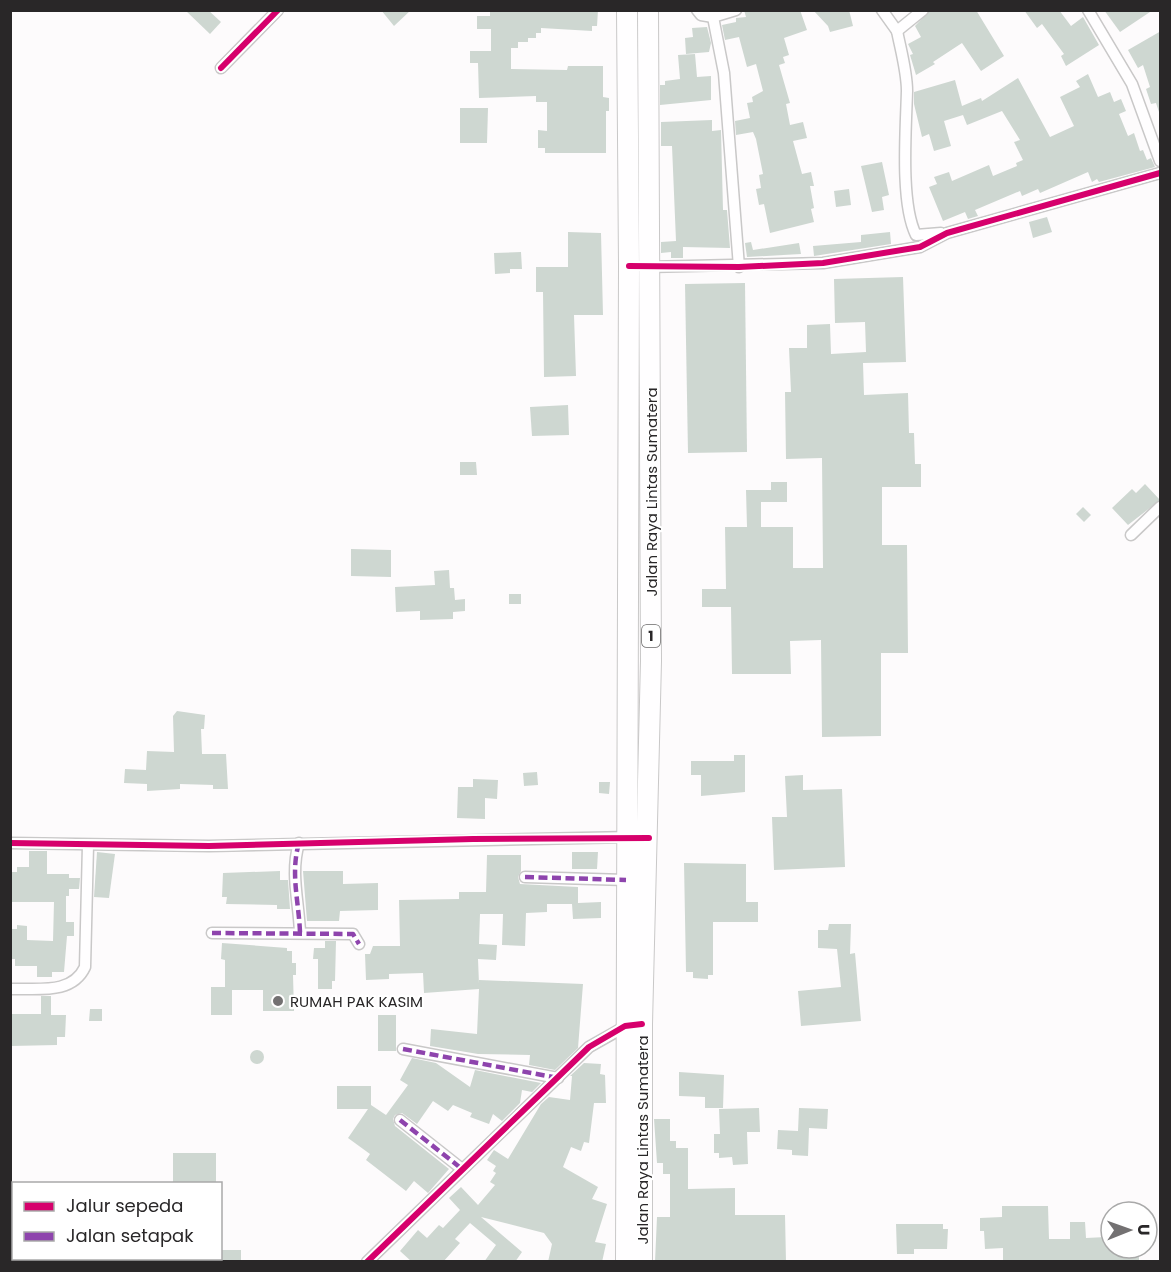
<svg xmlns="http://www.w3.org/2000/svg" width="1171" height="1272" font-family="Poppins,sans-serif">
<rect width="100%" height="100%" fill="#fdfbfc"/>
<g fill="#ced7d1">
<path d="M185 10H208L221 22 210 34Z"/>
<path d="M381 10H411L394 26Z"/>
<path d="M490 10H598L597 26H592V31L541 28V33H536V38H528V42H518V48H511V69L567 70 568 66H603V97L609 98V111H606V153H545V148H538V130L547 131V102H536V96L479 98 478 63H470V51H491V29H477V16H490Z"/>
<path d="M744 10H800L807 30 784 38 789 55 783 57 785 63 779 65 790 103 786 104 790 125 803 122 807 138 793 141 802 174 811 172 814 186H810L814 208 811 209 814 222 770 233 764 204 759 205 756 189 761 188 759 175 763 174 756 139 753 132 736 135 735 121 750 118 747 103 753 102 752 97 763 91 756 64 747 67 739 37 725 40 722 25 736 22V18L746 17Z"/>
<path d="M813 10H849L853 26 830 32 828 26Z"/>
<path d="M930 10H976L1004 56 981 71 962 43 933 62 935 64 916 75 910 55 913 54 908 44 921 37 915 26Z"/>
<path d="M1024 10H1059L1071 26 1083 17 1099 45 1066 66 1061 56 1064 54 1042 24 1037 28Z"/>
<path d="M1104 10H1153L1120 32Z"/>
<path d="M707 27 711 43 709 52 686 54 685 38 693 37 692 28Z"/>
<path d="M1161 31V111L1159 112 1156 103 1151 104 1146 89 1150 87 1143 65 1138 68 1128 50Z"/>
<path d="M695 54 697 77 711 76V100L660 105V85H665V81L680 79 678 55Z"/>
<path d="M1088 74 1098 97 1110 92 1114 102 1121 99 1126 111 1119 114 1128 136 1134 133 1140 151 1143 150 1147 160 1151 158 1155 167 1099 182 1097 179 1092 182 1088 172 1040 193 1038 189 1022 196 1020 191 975 210 978 216 968 219 965 212 943 221 929 187 937 184 934 177 949 172 952 181 989 165 993 176 1017 166 1016 163 1023 160 1014 142 1020 140 1002 111 967 125 963 115 944 121 951 146 934 151 929 134 922 137 914 104V92L955 80 962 106 981 98 982 101 1018 78 1050 137 1074 126 1060 97 1080 87 1076 81Z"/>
<path d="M460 108H488L487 143H460Z"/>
<path d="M712 120V131L721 130 723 210H727L730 248 683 247V258H671V252L661 253V242L676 241 672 146H661V122Z"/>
<path d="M882 162 889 195 882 197 884 210 872 212 861 166Z"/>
<path d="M849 189 851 205 836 207 834 191Z"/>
<path d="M1047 217 1052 232 1033 238 1029 222Z"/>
<path d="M568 232 601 233 603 315H574L576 376 544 377 543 292H536V267H568Z"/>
<path d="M890 232 891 244 814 256 813 246 861 242V235Z"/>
<path d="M751 242 753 250 799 243 801 254 747 257 745 243Z"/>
<path d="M521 252 522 269H510V273L495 274 494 253Z"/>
<path d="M903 277 906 362 863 363 864 395 908 393 909 433H914L915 464H921V487H882V545H907L908 653H881V736L822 737 821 640 790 641 791 674H732L731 607H702V589H726L725 527H747L746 490H771V482H787V502H761V527H793V568H823L822 458 786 459 785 392H791L789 348H807V325L830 324 831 354 866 352 865 322 835 323 834 279Z"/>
<path d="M745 283 747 452 688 453 685 284Z"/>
<path d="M568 405 569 435 532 436 530 407Z"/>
<path d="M460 462H476L477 475H460Z"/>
<path d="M1145 484 1160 500 1128 525 1112 508 1132 489 1136 493Z"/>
<path d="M1083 507 1091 515 1084 522 1076 514Z"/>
<path d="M351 549 391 550V577L351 576Z"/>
<path d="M449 570 450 588H454L455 600 465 599V611L453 612V619L420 620V611L396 612 395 587 435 585 434 571Z"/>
<rect x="509" y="594" width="12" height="10"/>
<path d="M177 711 205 715 204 729H201L202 754H226L228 789H213V785L180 784V789L147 791V784L124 783 125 769 146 770 147 751 174 752 173 716Z"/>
<path d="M734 755H745V792L701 796V775H691V761H734Z"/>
<path d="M537 772 538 785 524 786 523 773Z"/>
<path d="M803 775V790L842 789 845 867 774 870 772 817H787L785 776Z"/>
<path d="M473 779 498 780 497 799 485 798V819L457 818 458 787H473Z"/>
<path d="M599 782H610L609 794 599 793Z"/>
<path d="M29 851H47V874H69V878H80L79 889H69V896H66V922H74V936H67L64 972H52V977H37V966H15V959H10V929H17V925L27 926V940L53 941 54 902H10V872H17V867H29Z"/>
<path d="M97 852 115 854 109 898 94 897Z"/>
<path d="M572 852H598L597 869H572Z"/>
<path d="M487 855H521V871L518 877 520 884 578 887V903L601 902V918L573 919 572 904H547V912L526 913 525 946 502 945 503 914H480L479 944 497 945 496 960 478 959 479 984V980L583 984 578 1048 555 1070 529 1065 530 1055 478 1054 430 1046 431 1029 477 1034 479 989 424 993 423 973 389 974V979L366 980 365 954H370L373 946H400L399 900 459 899V892H486Z"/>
<path d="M684 863 746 864V902H758V922H713V975H708V979L693 978V972H686Z"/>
<path d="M280 871V880H288L290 909H277V905L226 904 227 897H222L223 873Z"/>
<path d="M303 871H343V884L378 883V910L340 911 339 921H307Z"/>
<path d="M829 924H851L850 954 855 953 861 1021 801 1026 798 991 841 987 837 949 818 948V930H828Z"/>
<path d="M325 941H336L335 981H332V989H318V959H313L314 948H325Z"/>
<path d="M222 943 287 948V951H292V963H296V975H293L294 1011H263V990H232V1015H211V987H225V960L221 959Z"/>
<path d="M41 996H51V1015H66L65 1037H57V1045L11 1046 10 1014H41Z"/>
<path d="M90 1009H102V1021H89Z"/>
<rect x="378" y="1015" width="18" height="36"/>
<circle cx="257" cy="1057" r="7"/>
<path d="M412 1058 436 1063 470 1087 475 1070 541 1083 532 1092 522 1090 520 1103 502 1121 493 1114 489 1124 470 1117 472 1113 453 1105 448 1111 433 1101 417 1124 402 1113 395 1115 393 1119 395 1126 449 1169 428 1193 414 1181 406 1191 366 1160 370 1154 348 1138 368 1109H337V1086H371V1105L386 1115 408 1085 400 1080Z"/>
<path d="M584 1063 601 1064 600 1074 605 1075 606 1103H594L589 1143 584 1142 581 1151 571 1147 563 1167 598 1187 592 1199 607 1204 595 1242 606 1244 602 1262H548L552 1244 544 1233 481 1217 522 1252 515 1262H484L496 1245 470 1223 455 1239 460 1243 443 1262H412L400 1251 418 1230 427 1238 439 1225 443 1228 460 1210 449 1198 461 1187 478 1205 495 1185 490 1182 496 1173 493 1171 496 1166 487 1160 494 1150 508 1159 541 1104 549 1097 570 1100 572 1076H570Z"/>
<path d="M679 1072 724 1075 723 1108H705V1097L679 1096Z"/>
<path d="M759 1108 760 1132H747L748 1164 733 1165 732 1157 719 1158V1153H714V1134H720L719 1109Z"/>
<path d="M799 1108 828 1109 827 1129 809 1128 808 1156 792 1155V1150L777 1149 778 1130 798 1131Z"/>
<path d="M654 1119H670V1141H676V1148H688V1189L735 1188V1215H785L786 1262H655L657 1217H670V1174H663V1163H657Z"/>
<path d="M173 1153H216V1184L173 1183Z"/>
<path d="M1002 1206H1048L1049 1239H1070V1222H1085L1086 1238 1106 1237 1107 1244H1111V1248H1139V1260L1003 1261V1248L985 1249 984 1231H980V1218L1002 1217Z"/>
<path d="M896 1224H943V1229H948L947 1249H914V1254H897Z"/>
<rect x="220" y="1250" width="21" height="12"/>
</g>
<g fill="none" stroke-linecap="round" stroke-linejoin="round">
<defs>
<g id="street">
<path d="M697 10 701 15 713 17"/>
<path d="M736 10 713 17 724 73 739 267"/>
<path d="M882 10 897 31 923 10"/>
<path d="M1088 10 1132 84 1160 161"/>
<path d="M897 31C901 51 907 72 907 91 906 129 900 203 916 235L941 233"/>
<path d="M221 68 278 10"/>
<path d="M646 267 823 263 920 247 947 233 1160 173"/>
<path d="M1131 535 1160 507"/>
<path d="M10 843 209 846 631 837"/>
<path d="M299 843C290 873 299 902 300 933"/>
<path d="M525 877 626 880"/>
<path d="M212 933 353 934 359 944"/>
<path d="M10 989C38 988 72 995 85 967L88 845"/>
<path d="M403 1049 558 1078"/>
<path d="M400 1120 462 1169"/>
<path d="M367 1262 589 1047 628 1025"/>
</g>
<g id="highway">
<path d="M626 1262 629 266 627 10"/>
<path d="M642 1262V1024L651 661 648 10"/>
</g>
</defs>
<use href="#street" stroke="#c9c8c8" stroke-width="13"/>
<use href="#highway" stroke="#c9c8c8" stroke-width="22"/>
<use href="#street" stroke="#fffeff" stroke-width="10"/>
<use href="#highway" stroke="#fffeff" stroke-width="20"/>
<g stroke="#8e44ad" stroke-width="4.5" stroke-dasharray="9 4.5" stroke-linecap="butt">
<path d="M299 843C290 873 299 902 300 933"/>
<path d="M525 877 626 880"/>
<path d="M212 933 353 934 359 944"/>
<path d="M403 1049 558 1078"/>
<path d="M400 1120 462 1169"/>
</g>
<defs>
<g id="cycleway">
<path d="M221 68 278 10"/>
<path d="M629 266 739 267 823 263 920 247 947 233 1160 173"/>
<path d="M10 843 209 846 473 839 649 838"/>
<path d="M367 1262 589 1047 625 1026 642 1024"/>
</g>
</defs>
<use href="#cycleway" stroke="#fff" stroke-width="10"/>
<use href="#cycleway" stroke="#d6006c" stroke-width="6"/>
</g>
<circle fill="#737172" stroke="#fff" stroke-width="2" cx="278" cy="1001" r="6"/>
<g text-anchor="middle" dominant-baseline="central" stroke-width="4.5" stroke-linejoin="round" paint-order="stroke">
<rect fill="#fff" stroke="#696868" stroke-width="1.5" x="642" y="625" width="18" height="22" rx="4.5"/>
<g font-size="14" font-weight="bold" fill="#292728">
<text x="651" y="636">1</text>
</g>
<g font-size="15" fill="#292728" stroke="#fff">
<text transform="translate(651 492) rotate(-90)">Jalan Raya Lintas Sumatera</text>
<text transform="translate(642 1140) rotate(-90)">Jalan Raya Lintas Sumatera</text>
</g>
<g font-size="15" fill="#292728" stroke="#fff" text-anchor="start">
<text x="290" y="1001">RUMAH PAK KASIM</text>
</g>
</g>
<rect width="1171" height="1272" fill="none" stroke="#292728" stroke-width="24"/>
<rect x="12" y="1182" width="210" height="78" fill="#ffffff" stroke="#a9a9a9" stroke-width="1.5"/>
<rect x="24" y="1202" width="30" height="9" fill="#d6006c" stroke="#a9a9a9" stroke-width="1.5"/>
<text x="66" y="1212" font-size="18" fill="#292728">Jalur sepeda</text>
<rect x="24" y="1232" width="30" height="9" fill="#8e44ad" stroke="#a9a9a9" stroke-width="1.5"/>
<text x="66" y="1242" font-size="18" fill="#292728">Jalan setapak</text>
<g transform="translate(1129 1230) rotate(89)"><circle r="28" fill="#ffffff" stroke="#a9a9a9" stroke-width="1.5"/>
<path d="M0-4.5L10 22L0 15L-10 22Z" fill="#737172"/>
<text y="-9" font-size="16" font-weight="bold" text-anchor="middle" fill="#292728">U</text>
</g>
</svg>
